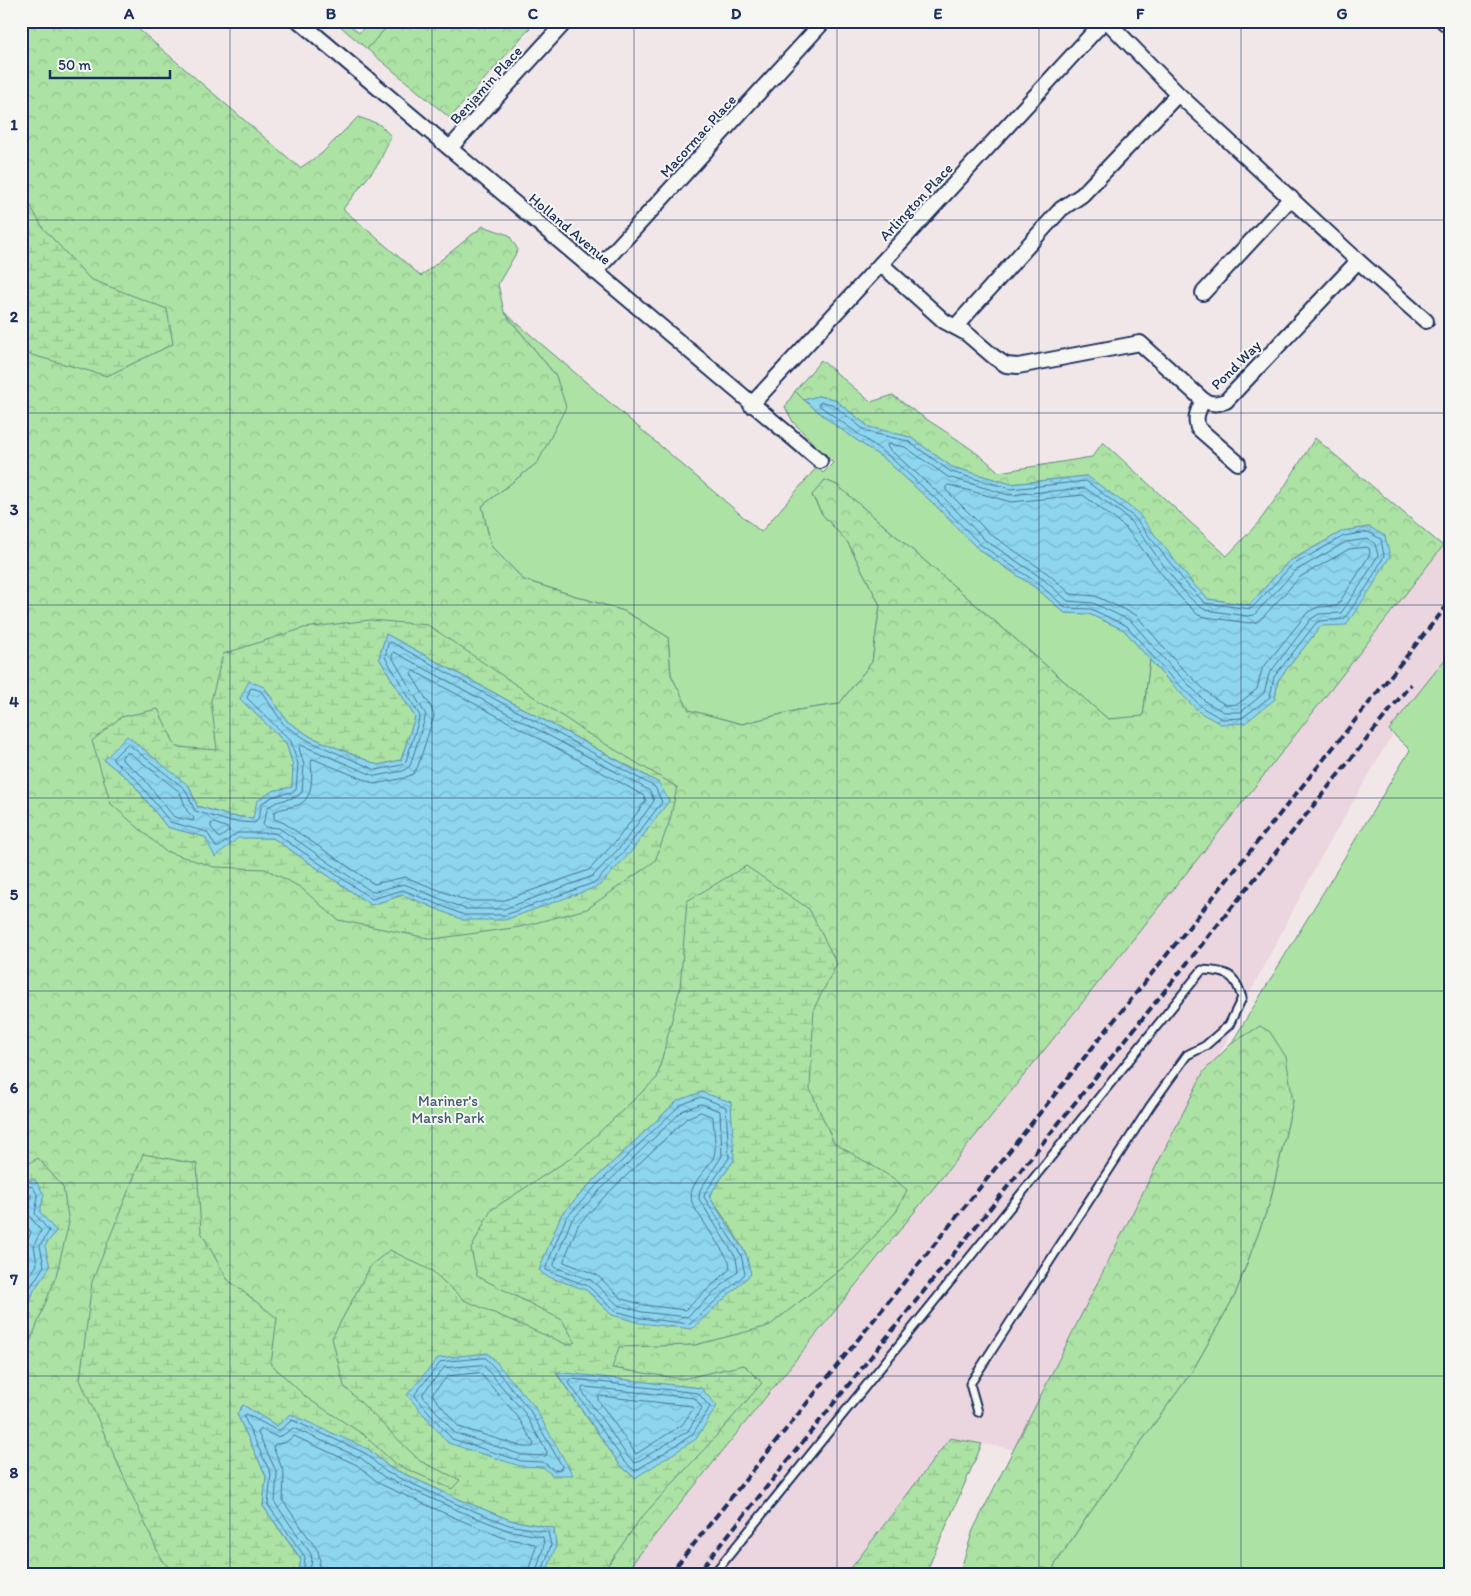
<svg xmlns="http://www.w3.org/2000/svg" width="1471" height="1596" font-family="Itim,sans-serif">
<defs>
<pattern id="forest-crowns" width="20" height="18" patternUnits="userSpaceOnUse" patternTransform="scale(1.25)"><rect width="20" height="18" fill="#ace2a4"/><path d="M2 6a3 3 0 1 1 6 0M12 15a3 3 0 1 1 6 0" fill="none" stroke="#93c290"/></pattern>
<pattern id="wetland-marsh" width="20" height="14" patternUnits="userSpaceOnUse" patternTransform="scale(1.25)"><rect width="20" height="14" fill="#ace2a4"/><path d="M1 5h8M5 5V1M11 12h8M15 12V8" fill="none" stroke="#93c290"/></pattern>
<pattern id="water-waves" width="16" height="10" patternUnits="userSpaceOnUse" patternTransform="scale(1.25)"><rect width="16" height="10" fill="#8dd6ee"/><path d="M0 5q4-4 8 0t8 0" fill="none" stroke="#79b8ce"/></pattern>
</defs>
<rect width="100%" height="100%" fill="#f1e7e9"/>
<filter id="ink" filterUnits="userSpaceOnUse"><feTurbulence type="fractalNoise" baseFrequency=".02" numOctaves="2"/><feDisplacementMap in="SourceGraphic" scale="10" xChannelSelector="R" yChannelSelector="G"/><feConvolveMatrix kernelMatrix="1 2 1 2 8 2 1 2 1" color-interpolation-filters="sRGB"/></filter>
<g filter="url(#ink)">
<path fill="#ebd5de" d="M1450 537V653L1434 672 1386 745 1320 859 1251 991 1141 1213 1018 1450 950 1438 846 1575H623L1228 821Z"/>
<g fill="#ace2a4" stroke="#648881">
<path d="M334 21H345L359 33 370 21H375L384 30 367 49Z"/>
<path d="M504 312 761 532 817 467 823 473 833 463 793 422 785 407 795 391 804 400 835 425 887 461 935 505 978 549 1036 588 1065 613 1089 614 1124 630 1150 660 1143 717 1108 719 837 485 825 480 812 496 822 514 848 543 880 605 872 662 839 704 798 710 742 724 688 710 671 675 668 637 624 611 524 580 491 546 482 506 538 462 556 376Z"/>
<path d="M1450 653V1575H1056L1054 1566 1086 1518 1193 1370 1235 1295 1270 1202 1293 1101 1260 1027 1231 1044 1410 750 1389 730Z"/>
</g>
<g fill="url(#forest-crowns)" stroke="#648881">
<path d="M21 21H129L300 168 321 154 358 117 379 124 391 136 379 163 343 209 421 276 483 226 509 235 518 250 498 284 504 312 556 376 566 407 538 462 482 506 491 546 524 580 624 611 668 637 671 675 689 710 742 724 798 710 839 704 872 662 880 605 848 543 822 514 812 495 825 480 837 485 1108 719 1143 716 1150 660 1164 676 1275 699 1278 680 1321 626 1385 536 1369 527 1343 531 1288 562 1249 605 1208 599 1087 476 1011 484 952 467 910 437 869 427 834 399 818 396 804 400 795 391 821 360 871 402 893 395C927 423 967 441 999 472L1092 457 1103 442 1227 556 1258 523 1283 489 1315 438 1443 546 1228 821 623 1575H21Z"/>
<path d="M392 21H536L450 118 367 49Z"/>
<path d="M1260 1026 1270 1032 1286 1057 1293 1101 1270 1202 1235 1295 1193 1370 1086 1518 1054 1566 1056 1575H959L973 1530 1204 1071 1231 1044Z"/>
</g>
<g fill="url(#wetland-marsh)" stroke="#648881" fill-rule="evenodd">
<path d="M21 189 43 228 90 279 167 309 173 344 107 376 21 352Z"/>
<path d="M370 620 428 625 587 733 677 787 670 820 655 861 587 909 520 927 433 939 338 920 300 887 265 869 214 867 165 851 111 804 92 741 121 717 158 709 176 747 217 750 211 701 223 654 304 628ZM386 634 634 769 659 783 414 901 403 895 371 905 273 838 205 837 167 827 131 781 104 760 189 786 197 806 230 816 253 818 272 791 292 787 293 765 286 743 240 699 264 687 287 721 311 737 378 765 401 760 415 717 379 658Z"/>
<path d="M746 866 809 909 837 964 814 1008 810 1089 834 1143 893 1178 907 1190 896 1212 855 1258 769 1326 695 1345 619 1347 612 1368 682 1379 744 1365 762 1383 719 1433 640 1519 601 1575H545L554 1528 510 1520 461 1500 389 1467 368 1449 277 1426 243 1405 237 1414 266 1476 263 1506 301 1560 298 1575H178L162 1561 80 1380 92 1282 143 1154 197 1164 201 1232 227 1279 277 1318 271 1364 307 1398 364 1435 395 1464 452 1489 460 1480 420 1461 344 1386 332 1338 371 1265 390 1250 432 1271 464 1300 568 1345 575 1342 562 1320 477 1276 471 1249 491 1210 574 1156 657 1078 680 988 687 901ZM677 1101 734 1160 709 1196 730 1226 746 1254 612 1315 586 1290 561 1215 592 1182ZM556 1373 701 1388 635 1478 620 1465Z"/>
<path d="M38 1158 63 1187 69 1223 56 1276 31 1340 21 1351V1168Z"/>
<path d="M950 1438 982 1444 925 1575H846Z"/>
</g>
<g fill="url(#water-waves)" stroke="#5f93b4">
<path d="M818 396 834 399 869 427 910 437 952 467 1011 484 1087 476 1138 513 1193 584 1208 599 1249 605 1288 562 1343 531 1369 527 1385 536 1390 556 1372 587 1346 625 1321 626 1278 680 1275 699 1245 723 1221 724 1199 712 1164 676 1124 630 1089 614 1065 613 1036 588 978 549 935 505 887 461 835 425 804 400Z"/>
<path d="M386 634 659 783 669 801 630 853 599 886 505 920H463L403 895 371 905 273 838H238L215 857 205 837 167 827 131 781 104 760 127 736 189 786 197 806 230 816 253 818 257 801 272 791 292 787 293 765 286 743 240 699 249 681 264 687 287 721 311 737 378 765 401 760 415 717 379 658Z"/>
<path d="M701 1092 731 1102 734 1160 709 1196 746 1254 751 1274 692 1329 640 1323 612 1315 586 1290 546 1276 539 1270 561 1215 592 1182 677 1101Z"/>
<path d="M21 1180H35L44 1194 40 1212 56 1231 45 1246 50 1267 34 1290 21 1328Z"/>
<path d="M488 1353 534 1406 573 1475H552L543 1467 520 1466 448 1443 407 1395 438 1358Z"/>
<path d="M556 1372 701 1388 717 1406 696 1439 635 1478 620 1465Z"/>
<path d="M243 1405 277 1426 290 1414 368 1449 389 1467 461 1500 510 1520 554 1528 556 1546 546 1574 298 1575 301 1559 263 1506 266 1476 237 1414Z"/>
</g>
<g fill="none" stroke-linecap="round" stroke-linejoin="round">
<g stroke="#497298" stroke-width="1">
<path d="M822 402 832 404 867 432 908 441 951 472 1011 489 1086 481 1134 517 1189 587 1205 603 1251 609 1291 566 1344 536 1368 532 1381 539 1384 556 1368 585 1344 619 1320 621 1316 623 1274 677 1270 697 1242 718 1222 719 1203 708 1167 673 1127 626 1091 609 1066 608 1039 584 981 545 939 502 890 457 820 406 819 404Z"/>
<path d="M890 444 905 447 948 477 1009 495 1085 488C1099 498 1120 510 1131 522 1148 541 1186 603 1206 610L1247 616 1254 615 1295 571 1346 542 1368 539 1375 544 1378 555 1363 581 1341 613 1319 614 1311 619 1269 674 1264 693 1241 712H1224L1206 702 1172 668 1131 621 1093 603 1068 601 1043 579 985 540 943 497 888 448 887 445Z"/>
<path d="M949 485 1011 502 1083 495 1125 527 1179 596 1198 615 1205 617 1249 623 1257 622 1263 617 1300 577 1349 549 1366 547 1369 548 1370 554 1356 577 1337 606 1318 607 1308 612 1262 669 1257 689 1238 704 1226 705 1211 696 1177 663 1136 615 1095 596 1071 594 1047 573 990 534 946 490V487Z"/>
<path d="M391 642 655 787 662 802 626 849 596 882 505 915H464L403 890 372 899 275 833H237L219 847H216L207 832 170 822 135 778 113 760V758L126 745 128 744 185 789 195 811 228 821 255 823 258 819 262 803 274 796 292 792 296 790 298 764 291 741 247 698 250 689 252 688 261 691 284 725 309 741 376 770 402 765 406 761 420 716 385 657 388 644Z"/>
<path d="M394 652 629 779 650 791 654 801 622 845 593 876 504 909H465L404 884 372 892 279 828 265 827 263 824 268 807 277 802 296 797 302 792 304 765 299 748 301 745 375 776 403 771 410 766 426 715 392 657Z"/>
<path d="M414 671 625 785 644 796 646 801 616 841 589 870 502 901H467L405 877 374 884 284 823 274 819V812C281 808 289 808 298 805 314 799 312 775 311 761L313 759 375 784 404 778 413 774 418 766 434 716 431 707 411 674 412 672Z"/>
<path d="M127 753H130L180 792 187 811 194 818 193 821 174 817 140 774 122 760V757Z"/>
<path d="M214 823 228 828 229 831 221 837 219 838 211 827V824Z"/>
<path d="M701 1097 726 1107 729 1158 705 1193 704 1197 741 1255 745 1274 690 1324 641 1318 615 1311 588 1286 546 1270V1267L566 1218 596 1186 679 1106Z"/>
<path d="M701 1104 720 1111 722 1156 700 1190 699 1199 736 1258 738 1271 687 1317 642 1312 618 1305 591 1280 554 1267V1264L571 1221 600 1190 682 1111Z"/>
<path d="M701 1112 713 1117C713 1126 717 1148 714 1156 707 1173 683 1186 694 1207L729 1261 730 1269 685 1310 644 1305 622 1299 597 1275 564 1262V1260L578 1225 606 1195 687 1118Z"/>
<path d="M21 1185 33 1187 38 1196 35 1214 49 1231 40 1246 44 1266 30 1288 21 1312"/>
<path d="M21 1192H28L31 1196 29 1215 41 1231 34 1245 37 1265 24 1284 21 1293"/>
<path d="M21 1213 23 1221 31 1232 26 1244 29 1263 21 1275"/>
<path d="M486 1358 529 1409 562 1466 561 1469 554 1470 543 1462 521 1461 452 1439 415 1396V1394L441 1362Z"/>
<path d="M483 1365 524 1412 547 1452 546 1456 522 1455 455 1433 423 1396V1393L444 1368Z"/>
<path d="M480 1373 518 1417 534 1444 533 1447H523L459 1427 433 1396V1393L448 1376Z"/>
<path d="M572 1379 698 1393 710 1407 692 1435 635 1471 624 1461 569 1383V1380Z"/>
<path d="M585 1387 695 1398 702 1408 688 1431 635 1463 628 1457 582 1391V1388Z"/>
<path d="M600 1396 691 1406 693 1409 682 1425 636 1454 598 1400V1397Z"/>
<path d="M303 1575 305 1557 268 1505 271 1474 244 1417 246 1414 276 1430H280L292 1420 365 1453 386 1472 459 1505 509 1525 548 1532 551 1545 541 1575"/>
<path d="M309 1575 312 1560 311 1554 275 1503 277 1473 258 1433 260 1429 277 1437 283 1435 293 1428 361 1458 384 1477 457 1510 507 1530 543 1537 544 1545 535 1575"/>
<path d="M317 1575 320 1561 318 1551 283 1501 284 1473 273 1447 275 1444 285 1443 294 1436 357 1465 380 1484 453 1517 504 1538 535 1544 536 1546 527 1575"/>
</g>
<defs>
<path id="service" d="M713 1575 1202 970C1226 971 1235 973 1242 998L1229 1025 1205 1046 1187 1055 1151 1105 970 1384 978 1412"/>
<g id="minor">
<path d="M299 21 820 461"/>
<path d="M1443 21 1450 27"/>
<path d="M450 148 566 21"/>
<path d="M1358 261 1426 321"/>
<path d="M881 264 944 321 966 333 994 357 1006 365 1018 366 1140 343 1203 400C1212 405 1217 404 1226 401L1358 261 1178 94 1107 21"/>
<path d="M595 272 824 21"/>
<path d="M1203 293 1291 198"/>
<path d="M955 327 1061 209 1082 195 1178 94"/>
<path d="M1203 400C1199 410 1194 416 1198 428L1238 463"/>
<path d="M751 405 1104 21"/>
</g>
</defs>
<use href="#service" stroke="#1b2f5e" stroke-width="11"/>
<use href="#minor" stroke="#1b2f5e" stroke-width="18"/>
<use href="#service" stroke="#f6f6f2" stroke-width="7"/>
<use href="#minor" stroke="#f6f6f2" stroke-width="14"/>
<g stroke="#1b2f5e" stroke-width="4" stroke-dasharray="8 4" stroke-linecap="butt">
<path d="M669 1575 1450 602"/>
<path d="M696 1575 1411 684"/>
</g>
</g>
</g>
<path fill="none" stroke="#1b2f5e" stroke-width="1" stroke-opacity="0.55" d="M230 21V1575M432 21V1575M634 21V1575M837 21V1575M1039 21V1575M1241 21V1575M21 220H1450M21 413H1450M21 605H1450M21 798H1450M21 991H1450M21 1183H1450M21 1376H1450"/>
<g text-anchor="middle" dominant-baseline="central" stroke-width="4" stroke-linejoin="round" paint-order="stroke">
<g font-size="15" fill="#1b2f5e" stroke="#f6f6f2">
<text transform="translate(486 85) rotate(-48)">Benjamin Place</text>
<text transform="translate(698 136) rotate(-48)">Macormac Place</text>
<text transform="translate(916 202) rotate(-47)">Arlington Place</text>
<text transform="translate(570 229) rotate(40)">Holland Avenue</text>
<text transform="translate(1236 365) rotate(-45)">Pond Way</text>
</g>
<g font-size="15" fill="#3f5c70" stroke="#f6f6f2">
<text x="448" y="1101">Mariner's<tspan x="448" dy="17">Marsh Park</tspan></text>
</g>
</g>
<rect width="1471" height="1596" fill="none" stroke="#f6f6f2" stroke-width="55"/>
<path d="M50 70v8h120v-8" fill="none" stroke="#1b2f5e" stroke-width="2.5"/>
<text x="58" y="70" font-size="15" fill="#1b2f5e" stroke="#f6f6f2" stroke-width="4" paint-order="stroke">50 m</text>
<rect x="28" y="28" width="1416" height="1540" fill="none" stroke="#1b2f5e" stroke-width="2"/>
<g font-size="16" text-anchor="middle" font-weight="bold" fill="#1b2f5e">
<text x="129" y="19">A</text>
<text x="331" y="19">B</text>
<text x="533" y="19">C</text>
<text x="736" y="19">D</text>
<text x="938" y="19">E</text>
<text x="1140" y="19">F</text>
<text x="1342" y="19">G</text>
<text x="14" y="130">1</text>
<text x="14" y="322">2</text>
<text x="14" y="515">3</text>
<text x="14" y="707">4</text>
<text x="14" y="900">5</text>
<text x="14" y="1093">6</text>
<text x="14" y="1285">7</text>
<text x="14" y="1478">8</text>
</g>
</svg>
